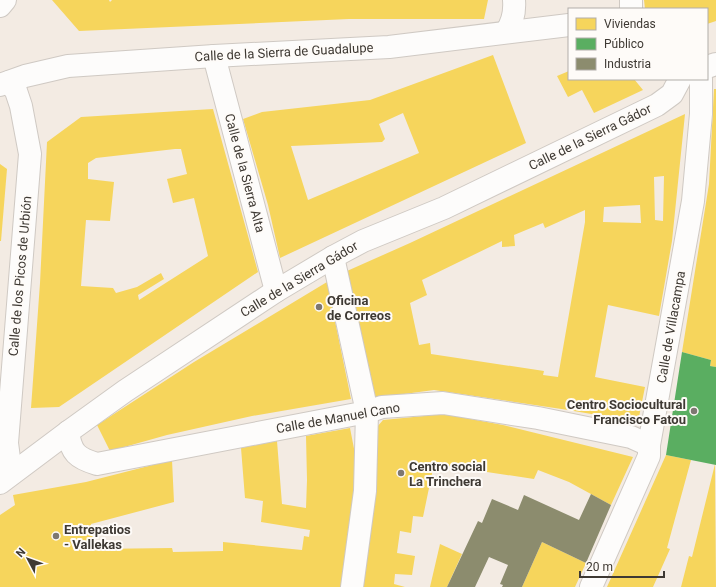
<svg xmlns="http://www.w3.org/2000/svg" width="716" height="587" font-family="Roboto,sans-serif">
<rect width="100%" height="100%" fill="#f3ebe3"/>
<g fill="#f6d55c" fill-rule="evenodd">
<path d="M52 0H109L110 2 112 0H488L484 19H349L79 31Z"/>
<path d="M644 0H716V21L707 24V9H645Z"/>
<path d="M493 55 526 143 280 258 268 205 243 119 262 112 370 100ZM403 113 419 153 308 200 291 146 382 142 385 139 379 124Z"/>
<path d="M569 71V79H634L643 90 594 113 582 90 568 97 557 76Z"/>
<path d="M714 89H716V367L710 366 711 360 682 352 709 184Z"/>
<path d="M213 109 258 272 59 407 31 408 40 283 47 142 81 117ZM175 149H181L187 174 167 179 173 203 194 198 208 256 139 300 138 295 164 279 161 273 137 287 116 293 113 288 81 286 86 220 110 221 114 182 88 179V163L96 158Z"/>
<path d="M685 114 672 241 659 316 608 305 595 377 645 387 638 422 568 410 434 390 374 398 347 271 410 243ZM664 176 663 221 655 220 654 177ZM640 205 641 223 603 222 604 207ZM585 210V222L558 377 543 375 544 371 431 354 430 343 419 345 410 303 427 295 422 280 502 241V247L515 246 514 235 543 223 545 228Z"/>
<path d="M0 164 7 169 1 241H0Z"/>
<path d="M327 282 351 399 252 416 167 435 110 451 97 425 194 362Z"/>
<path d="M444 414 503 425 633 457 611 505 569 482 538 470 534 479 434 464 423 517 413 516 411 533 400 531 397 553 415 556 412 575 395 574 394 584 405 587H357L377 427 383 420Z"/>
<path d="M350 428 357 464 345 587H0V515L15 505 13 495 86 482 172 460 174 502 91 524 94 549 172 548 173 552 223 551V542L302 550 304 536 309 537 310 530 261 522 263 501 245 498 241 448 277 441 282 504 306 508 307 480 306 436Z"/>
<path d="M666 455 691 460 667 548 670 549 653 587H607Z"/>
<path d="M715 464 716 587H681L689 556 692 557Z"/>
<path d="M542 542 586 563 575 587H522Z"/>
<path d="M440 544 462 554 447 587H430Z"/>
</g>
<path fill="#5aae61" d="M682 352 711 360 710 366 716 367V465L666 455Z"/>
<path fill="#8c8c6e" d="M591 494 611 505 586 563 542 542 522 587H502L503 585 500 584 508 565 489 557 475 587H447L478 521 482 523 492 499 518 510 524 495 579 520Z"/>
<g fill="none" stroke-linecap="round" stroke-linejoin="round">
<defs>
<g id="pedestrian">
<path d="M214 56 276 291"/>
<path d="M333 257 367 412 365 491 352 587"/>
<path d="M649 445 693 201 701 114V79"/>
</g>
<g id="minor">
<path d="M631 9V0"/>
<path d="M506 32C513 22 515 12 514 0"/>
<path d="M9 82 16 91 21 106 30 154 7 443 11 474"/>
<path d="M68 432C71 453 77 458 97 464L367 412 382 407 443 403 538 418 631 437 649 445V456L591 587"/>
<path d="M0 483 68 432 125 391 276 291 333 257 363 241 444 208 657 105 672 94 680 79"/>
</g>
<g id="tertiary">
<path d="M0 6 5 0"/>
<path d="M707 67 716 64"/>
<path d="M0 85 25 76 68 66 214 56 389 47 569 25"/>
</g>
</defs>
<use href="#pedestrian" stroke="#cfc9c3" stroke-width="24"/>
<use href="#minor" stroke="#cfc9c3" stroke-width="24"/>
<use href="#tertiary" stroke="#cfc9c3" stroke-width="24"/>
<use href="#pedestrian" stroke="#fdfcfb" stroke-width="22"/>
<use href="#minor" stroke="#fdfcfb" stroke-width="22"/>
<use href="#tertiary" stroke="#fdfcfb" stroke-width="22"/>
</g>
<g fill="#7d7771" stroke="#fefbf8" stroke-width="1.5">
<circle cx="319" cy="307" r="4"/>
<circle cx="694" cy="411" r="4"/>
<circle cx="401" cy="473" r="4"/>
<circle cx="56" cy="536" r="4"/>
</g>
<g text-anchor="middle" dominant-baseline="central" stroke-width="4" stroke-linejoin="round" paint-order="stroke">
<g font-size="13" fill="#3e3933" stroke="#fefbf8">
<text transform="translate(284 52) rotate(-3)">Calle de la Sierra de Guadalupe</text>
<text transform="translate(590 137) rotate(-26)">Calle de la Sierra Gádor</text>
<text transform="translate(245 173) rotate(75)">Calle de la Sierra Alta</text>
<text transform="translate(20 276) rotate(-85)">Calle de los Picos de Urbión</text>
<text transform="translate(299 279) rotate(-31)">Calle de la Sierra Gádor</text>
<text transform="translate(671 327) rotate(-80)">Calle de Villacampa</text>
<text transform="translate(338 418) rotate(-10)">Calle de Manuel Cano</text>
</g>
<g font-size="13" font-weight="bold" fill="#3e3933" stroke="#fefbf8" text-anchor="start">
<text x="327" y="300">Oficina<tspan x="327" dy="15">de Correos</tspan></text>
<text x="686" y="404" text-anchor="end">Centro Sociocultural<tspan x="686" dy="15">Francisco Fatou</tspan></text>
<text x="409" y="466">Centro social<tspan x="409" dy="15">La Trinchera</tspan></text>
<text x="64" y="529">Entrepatios<tspan x="64" dy="15">- Vallekas</tspan></text>
</g>
</g>
<rect x="568" y="8" width="140" height="72" fill="#fefbf8" stroke="#b1ada9"/>
<rect x="576" y="18" width="20" height="12" fill="#f6d55c" stroke="#b1ada9"/>
<text x="604" y="28" font-size="12" fill="#3e3933">Viviendas</text>
<rect x="576" y="38" width="20" height="12" fill="#5aae61" stroke="#b1ada9"/>
<text x="604" y="48" font-size="12" fill="#3e3933">Público</text>
<rect x="576" y="58" width="20" height="12" fill="#8c8c6e" stroke="#b1ada9"/>
<text x="604" y="68" font-size="12" fill="#3e3933">Industria</text>
<g transform="translate(28 559) rotate(311)" stroke="#fefbf8" stroke-width="3" paint-order="stroke">
<path d="M0-3L7 15L0 10L-7 15Z" fill="#3e3933"/>
<text y="-6" font-size="11" font-weight="bold" text-anchor="middle" fill="#3e3933">N</text>
</g>
<path d="M580 571v6h84v-6" fill="none" stroke="#3e3933" stroke-width="2"/>
<text x="586" y="571" font-size="12" fill="#3e3933" stroke="#fefbf8" stroke-width="3" paint-order="stroke">20 m</text>
</svg>
